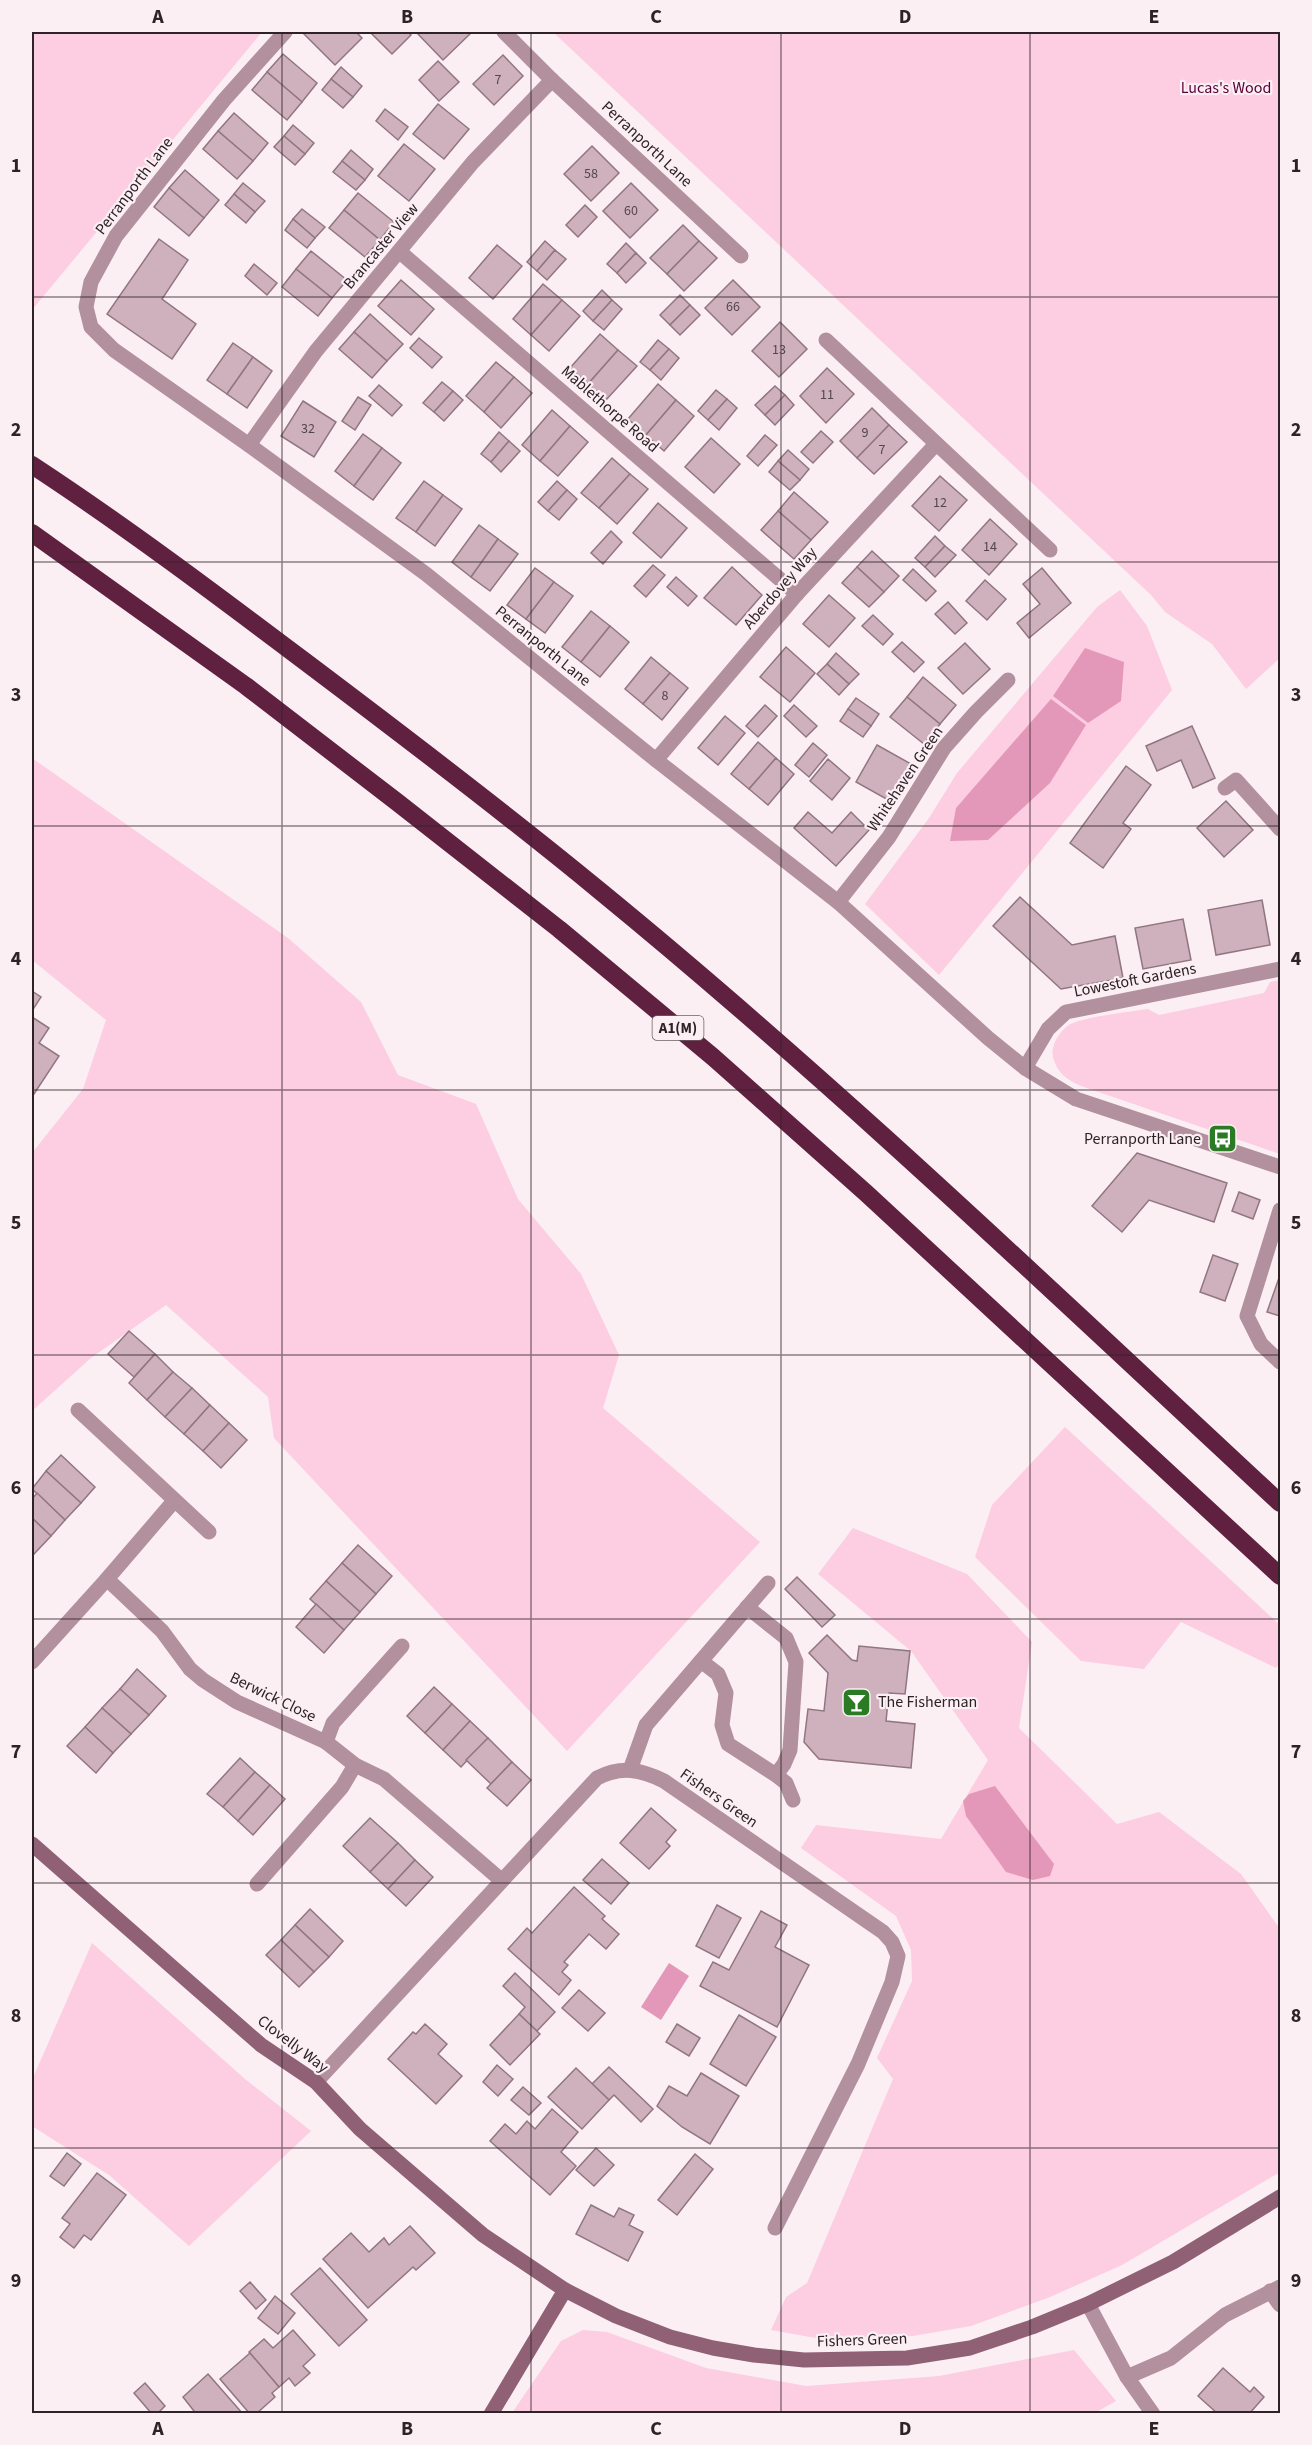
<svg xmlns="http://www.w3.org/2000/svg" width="1312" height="2445" font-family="'Source Sans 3',sans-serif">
<rect width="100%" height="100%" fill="#fbeff4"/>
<g fill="#fdcde1">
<path d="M32 32H262L32 310Z"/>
<path d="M553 32H1280V658L1246 689 1212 644 1165 612 1151 595Z"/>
<path d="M1120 590 1147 626 1172 690 939 975 865 904 929 818 957 773 1097 607Z"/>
<path d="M32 758 288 938 361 1002 398 1075 476 1104 518 1199 581 1274 619 1355 603 1408 760 1542 567 1751 274 1438 268 1397 166 1305 91 1358 32 1411V1153L83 1089 106 1020 32 960Z"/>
<path d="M1280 980V1154L1081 1086C1066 1079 1057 1073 1053 1057 1050 1045 1062 1027 1073 1023 1091 1016 1128 1012 1148 1009L1159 1015 1264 993 1270 982Z"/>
<path d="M1065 1427 1280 1625V1663L1276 1668 1181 1622 1144 1669 1081 1661 975 1557 992 1505Z"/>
<path d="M853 1528 967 1574 1032 1642 1019 1728 1117 1824 1159 1812 1241 1874 1280 1929V2172L1122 2265 1050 2297 971 2326 913 2336 827 2340 771 2330 786 2297 807 2283 893 2079 877 2058 912 1981 911 1950 896 1916 801 1848 816 1825 941 1839 988 1760 911 1651 818 1574Z"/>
<path d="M92 1943 245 2079 311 2131 189 2246 109 2175 32 2126V2080Z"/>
<path d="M583 2330 607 2332 706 2368 806 2386 939 2376 1074 2350 1116 2401 1093 2414 512 2413 561 2341Z"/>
</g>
<g fill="#e498b9">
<path d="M1085 648 1124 662 1121 701 1088 723 1053 696Z"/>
<path d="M1051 699 1086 725 1050 783 988 840 950 841 956 808Z"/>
<path d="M995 1786 1054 1864 1050 1876 1033 1880 1006 1872 966 1816 963 1801 969 1794Z"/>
<path d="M669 1963 689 1976 661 2020 641 2007Z"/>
</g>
<g fill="#ceb1bc" stroke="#917681" stroke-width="1.5">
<path d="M302 32H356L362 38 335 65Z"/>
<path d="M375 32H408L411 35 392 54 372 34Z"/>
<path d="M416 32H472L443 60Z"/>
<path d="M283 54 317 83 302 102 267 72Z"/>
<path d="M503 55 523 76 494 105 473 84Z"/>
<path d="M438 61 459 82 439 101 419 80Z"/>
<path d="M341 67 362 86 353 97 331 79Z"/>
<path d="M267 72 302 102 287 120 252 90Z"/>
<path d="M331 79 353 97 343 108 322 90Z"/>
<path d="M438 104 469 129 444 159 413 134Z"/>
<path d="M385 109 408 127 398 140 376 121Z"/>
<path d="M234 113 268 143 253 161 218 131Z"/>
<path d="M293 125 314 143 305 154 284 136Z"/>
<path d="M218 131 253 161 237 179 203 149Z"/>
<path d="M284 136 305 154 295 165 274 147Z"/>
<path d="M404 144 435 169 409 201 378 176Z"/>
<path d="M592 146 619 173 591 201 564 174Z"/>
<path d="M351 150 373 169 365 180 342 161Z"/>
<path d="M342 161 365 180 356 190 333 172Z"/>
<path d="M185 170 219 200 204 218 169 188Z"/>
<path d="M243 183 265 201 255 212 234 194Z"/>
<path d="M631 183 658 210 630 238 603 211Z"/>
<path d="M169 188 204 218 189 236 154 207Z"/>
<path d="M358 193 394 222 380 240 344 210Z"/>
<path d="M234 194 255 212 246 223 225 205Z"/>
<path d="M585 205 597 217 578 237 566 225Z"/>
<path d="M302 209 325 227 315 238 293 219Z"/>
<path d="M344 210 380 240 365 257 329 228Z"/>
<path d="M293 219 315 238 307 248 285 230Z"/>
<path d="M683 225 699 241 667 274 650 258Z"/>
<path d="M159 239 188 260 162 299 196 324 172 359 107 314Z"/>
<path d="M545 241 555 250 537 271 527 262Z"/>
<path d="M699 241 717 258 684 291 667 274Z"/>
<path d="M626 243 636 253 617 273 607 264Z"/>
<path d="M497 245 522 266 493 299 469 278Z"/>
<path d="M555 250 566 259 547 280 537 271Z"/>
<path d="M311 251 347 280 332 298 296 269Z"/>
<path d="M636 253 646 263 626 283 617 273Z"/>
<path d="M254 264 277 283 267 295 245 276Z"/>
<path d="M296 269 332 298 318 316 282 287Z"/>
<path d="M401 280 434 309 411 335 378 306Z"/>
<path d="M733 280 760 307 732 335 705 308Z"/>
<path d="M543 284 562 300 531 335 513 319Z"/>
<path d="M602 290 612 300 593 321 583 311Z"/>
<path d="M680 295 690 305 670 325 660 315Z"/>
<path d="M562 300 580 316 549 351 531 335Z"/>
<path d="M612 300 622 309 604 330 593 321Z"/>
<path d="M690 305 700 315 680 335 670 325Z"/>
<path d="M370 314 403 344 387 361 354 332Z"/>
<path d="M780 322 807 349 779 377 752 351Z"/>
<path d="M354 332 387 361 372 378 339 349Z"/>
<path d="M600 334 618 350 588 384 570 368Z"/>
<path d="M419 338 442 357 432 368 410 348Z"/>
<path d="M658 340 669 349 650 370 640 362Z"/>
<path d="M233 343 253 357 227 394 207 380Z"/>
<path d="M669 349 679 358 661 380 650 370Z"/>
<path d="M618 350 637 366 606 400 588 384Z"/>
<path d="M253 357 272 371 247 408 227 394Z"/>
<path d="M496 362 514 377 484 412 466 396Z"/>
<path d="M827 368 854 394 826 423 800 396Z"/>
<path d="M514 377 532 393 501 428 484 412Z"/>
<path d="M442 382 453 391 434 412 423 403Z"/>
<path d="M658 384 676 400 646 435 628 419Z"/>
<path d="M379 385 402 405 392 416 369 396Z"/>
<path d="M775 386 785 395 765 415 755 405Z"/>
<path d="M716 390 727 399 708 420 698 411Z"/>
<path d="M453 391 463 400 444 421 434 412Z"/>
<path d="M785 395 794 405 775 425 765 415Z"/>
<path d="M358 397 371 405 355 430 342 421Z"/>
<path d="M727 399 737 408 719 430 708 420Z"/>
<path d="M676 400 694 416 664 451 646 435Z"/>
<path d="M303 401 336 422 314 457 281 436Z"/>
<path d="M872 408 889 425 857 458 840 441Z"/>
<path d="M552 410 570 426 540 461 522 445Z"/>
<path d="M889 425 907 442 874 474 857 458Z"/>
<path d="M570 426 588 442 558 476 540 461Z"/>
<path d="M821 431 833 442 813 463 801 452Z"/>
<path d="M499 432 509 441 491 462 481 454Z"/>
<path d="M363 434 382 448 354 486 335 471Z"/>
<path d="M765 435 777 445 758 466 747 456Z"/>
<path d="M711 438 740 464 714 493 685 467Z"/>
<path d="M509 441 520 451 501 472 491 462Z"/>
<path d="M382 448 401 463 373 500 354 486Z"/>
<path d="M788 450 809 469 800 480 778 461Z"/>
<path d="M612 458 630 474 599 508 581 493Z"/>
<path d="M778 461 800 480 790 490 769 472Z"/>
<path d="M630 474 648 489 617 524 599 508Z"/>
<path d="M940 476 967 500 939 531 912 506Z"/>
<path d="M424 481 443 495 416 532 396 518Z"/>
<path d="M557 481 567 490 548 511 538 502Z"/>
<path d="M567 490 577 499 559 520 548 511Z"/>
<path d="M794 492 828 522 811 540 778 511Z"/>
<path d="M443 495 462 509 435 546 416 532Z"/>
<path d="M658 503 687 528 661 558 633 533Z"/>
<path d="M778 511 811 540 794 559 761 530Z"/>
<path d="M990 519 1017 544 989 575 962 550Z"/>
<path d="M479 525 498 539 471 577 452 562Z"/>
<path d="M611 531 622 542 603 564 591 553Z"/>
<path d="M935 536 945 546 925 567 915 558Z"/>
<path d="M498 539 518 554 490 591 471 577Z"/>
<path d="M945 546 956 555 935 577 925 567Z"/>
<path d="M872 551 899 576 884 592 857 567Z"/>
<path d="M653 565 665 575 646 597 634 586Z"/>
<path d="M732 567 762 595 736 625 704 598Z"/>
<path d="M857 567 884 592 869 607 842 583Z"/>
<path d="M535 568 554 582 526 619 507 605Z"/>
<path d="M1042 568 1071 603 1029 638 1017 623 1040 604 1023 584Z"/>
<path d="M913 569 936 591 926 601 903 580Z"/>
<path d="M676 577 697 596 688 606 667 587Z"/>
<path d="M985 580 1006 599 987 620 966 601Z"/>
<path d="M554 582 573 596 545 633 526 619Z"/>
<path d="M829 595 855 618 829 647 803 624Z"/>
<path d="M948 602 967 623 955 634 935 614Z"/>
<path d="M591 611 610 626 581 662 562 647Z"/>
<path d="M873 615 893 634 883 645 862 626Z"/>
<path d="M610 626 629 642 600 677 581 662Z"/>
<path d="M902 642 924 662 914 672 892 652Z"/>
<path d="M965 643 990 669 963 694 938 668Z"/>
<path d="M786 647 815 673 790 702 760 677Z"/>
<path d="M836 653 859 674 849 684 827 664Z"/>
<path d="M651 657 670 673 643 704 625 689Z"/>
<path d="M827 664 849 684 839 695 817 674Z"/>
<path d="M670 673 688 688 662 720 643 704Z"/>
<path d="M923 677 956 705 940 724 907 697Z"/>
<path d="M907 697 940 724 924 744 890 717Z"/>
<path d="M856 698 879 714 871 726 848 709Z"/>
<path d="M765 705 777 716 758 737 746 726Z"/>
<path d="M794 705 817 726 806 737 784 716Z"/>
<path d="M848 709 871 726 863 737 840 721Z"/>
<path d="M725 716 745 733 718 765 698 748Z"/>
<path d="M1192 726 1215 778 1193 788 1181 760 1157 771 1146 746Z"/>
<path d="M758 742 776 758 749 789 731 774Z"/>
<path d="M813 743 827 755 809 777 795 765Z"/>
<path d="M877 745 911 764 890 801 856 782Z"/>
<path d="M776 758 794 774 768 805 749 789Z"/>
<path d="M828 759 850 778 832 800 810 781Z"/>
<path d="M1126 766 1151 785 1123 823 1131 829 1103 868 1070 843Z"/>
<path d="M1226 801 1253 830 1224 857 1197 828Z"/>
<path d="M808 812 832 833 851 812 869 830 836 866 794 828Z"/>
<path d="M1020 897 1072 945 1115 936 1123 978 1061 989 993 926Z"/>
<path d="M1262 900 1270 945 1216 955 1208 910Z"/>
<path d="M1183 919 1191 960 1143 969 1135 928Z"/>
<path d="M32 991 41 997 32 1011Z"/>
<path d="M32 1017 49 1028 39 1043 59 1056 32 1097Z"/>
<path d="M1137 1153 1227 1183 1214 1222 1149 1200 1122 1232 1092 1206Z"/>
<path d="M1239 1192 1260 1200 1253 1219 1232 1211Z"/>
<path d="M1213 1255 1238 1264 1225 1301 1200 1292Z"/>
<path d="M1280 1275V1316L1267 1312Z"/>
<path d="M129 1331 155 1354 134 1377 108 1354Z"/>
<path d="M155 1354 173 1372 147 1400 129 1383Z"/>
<path d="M173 1372 192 1388 165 1417 147 1400Z"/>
<path d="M192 1388 210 1405 184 1434 165 1417Z"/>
<path d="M210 1405 229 1423 203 1451 184 1434Z"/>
<path d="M229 1423 247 1440 221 1468 203 1451Z"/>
<path d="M61 1455 95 1487 81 1503 46 1471Z"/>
<path d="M46 1471 81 1503 65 1520 32 1489Z"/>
<path d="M37 1493 65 1520 51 1536 32 1518V1499Z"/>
<path d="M32 1518 51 1536 34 1554 32 1551Z"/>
<path d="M358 1545 392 1576 376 1594 342 1563Z"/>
<path d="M342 1563 376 1594 360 1612 326 1581Z"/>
<path d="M797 1577 835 1615 822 1627 785 1589Z"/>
<path d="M326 1581 360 1612 344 1630 310 1599Z"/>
<path d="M316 1604 344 1630 324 1653 296 1627Z"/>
<path d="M827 1635 852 1660 857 1661 859 1646 910 1651 905 1694 889 1693 886 1721 915 1724 911 1768 819 1759 804 1742 808 1709 824 1711 828 1673 809 1653Z"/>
<path d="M137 1669 166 1696 149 1715 120 1689Z"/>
<path d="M434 1687 452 1704 425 1733 407 1716Z"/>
<path d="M120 1689 149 1715 131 1734 102 1708Z"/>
<path d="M452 1704 470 1721 443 1750 425 1733Z"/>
<path d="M102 1708 131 1734 113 1753 85 1727Z"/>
<path d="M470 1721 488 1738 461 1767 443 1750Z"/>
<path d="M85 1727 113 1753 96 1773 67 1746Z"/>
<path d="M488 1738 512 1762 491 1784 466 1760Z"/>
<path d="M240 1758 255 1772 223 1807 207 1794Z"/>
<path d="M512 1762 531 1780 507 1806 487 1788Z"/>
<path d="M255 1772 270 1785 238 1821 223 1807Z"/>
<path d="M270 1785 285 1799 253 1835 238 1821Z"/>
<path d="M651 1808 676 1830 666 1842 670 1846 649 1869 620 1843Z"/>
<path d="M370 1818 398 1843 370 1872 343 1846Z"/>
<path d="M398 1843 415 1860 388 1889 370 1872Z"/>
<path d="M602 1859 629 1883 611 1904 583 1880Z"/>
<path d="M415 1860 433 1877 406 1906 388 1889Z"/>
<path d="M574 1887 605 1916 602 1919 619 1934 606 1949 589 1934 564 1962 568 1965 562 1972 571 1980 559 1995 508 1949 527 1928 532 1933Z"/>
<path d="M717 1905 741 1918 719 1958 696 1946Z"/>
<path d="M310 1909 343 1941 329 1957 295 1925Z"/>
<path d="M761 1911 787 1925 775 1947 809 1965 777 2027 700 1986 713 1962 729 1970Z"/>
<path d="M295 1925 329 1957 314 1972 281 1940Z"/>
<path d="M281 1940 314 1972 299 1987 266 1955Z"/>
<path d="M515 1973 555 2012 537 2031 519 2014 525 2007 503 1986Z"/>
<path d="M579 1990 605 2013 588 2031 562 2008Z"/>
<path d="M519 2014 540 2034 510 2065 490 2045Z"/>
<path d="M739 2015 776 2037 746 2086 710 2064Z"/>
<path d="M425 2024 447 2044 438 2054 462 2076 436 2104 388 2059 413 2032 416 2034Z"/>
<path d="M677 2024 700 2038 689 2056 666 2042Z"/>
<path d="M497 2065 513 2079 498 2096 483 2082Z"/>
<path d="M609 2067 653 2109 641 2122 614 2095 609 2100 592 2084Z"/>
<path d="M576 2068 609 2100 582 2129 548 2097Z"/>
<path d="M701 2073 739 2096 710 2144 682 2127 657 2106 669 2086 687 2096Z"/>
<path d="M523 2087 541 2103 529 2115 511 2100Z"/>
<path d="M552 2109 578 2132 561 2152 576 2166 550 2195 490 2141 505 2124 516 2134 527 2121 535 2129Z"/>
<path d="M596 2148 614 2165 594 2186 576 2170Z"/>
<path d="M67 2153 81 2164 64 2186 50 2176Z"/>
<path d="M695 2154 713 2169 677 2215 658 2200Z"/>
<path d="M97 2173 126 2195 91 2240 84 2235 74 2248 60 2237 70 2224 62 2218Z"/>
<path d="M591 2205 614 2217 619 2208 634 2215 629 2225 643 2232 628 2261 576 2234Z"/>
<path d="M410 2226 435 2253 416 2270 413 2267 368 2308 323 2259 351 2233 369 2252 384 2238 389 2245Z"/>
<path d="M320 2268 367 2320 339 2346 291 2294Z"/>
<path d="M250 2282 266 2300 256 2309 240 2291Z"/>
<path d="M275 2296 295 2313 278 2334 258 2318Z"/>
<path d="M293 2330 315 2355 303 2366 310 2373 295 2386 289 2378 279 2387 249 2352 264 2339 273 2348Z"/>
<path d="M250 2353 279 2387 272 2393 275 2397 256 2414H250L220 2379Z"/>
<path d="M1223 2368 1250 2392 1254 2387 1264 2397 1249 2414H1218L1198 2396Z"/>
<path d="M208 2374 243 2414H197L194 2411 183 2397Z"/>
<path d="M145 2383 165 2406 157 2414H152L134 2393Z"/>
</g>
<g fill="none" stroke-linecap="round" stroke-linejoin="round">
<g stroke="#b2909e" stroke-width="15">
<path d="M701 1661 718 1674 726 1693 722 1725 728 1744 776 1775 784 1764 790 1750 796 1662 786 1638 747 1607"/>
<path d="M630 1770 646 1725 768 1583"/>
<path d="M776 1775 786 1783 793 1800"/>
<path d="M1270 2291 1280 2305"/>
</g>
<g stroke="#b2909e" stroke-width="15">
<path d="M285 32 224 100 116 236 91 282 86 307 91 327 114 350 249 445 426 574 656 760 838 902 988 1038 1025 1068 1076 1099 1280 1167"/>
<path d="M504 32 552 80 741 256"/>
<path d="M400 252 797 594"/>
<path d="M826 340 1050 550"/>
<path d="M249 445 316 351 473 162 552 80"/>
<path d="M656 760 797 594 936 444"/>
<path d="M1225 788 1236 780 1280 829"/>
<path d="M838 902 889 837 944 748 976 712 1008 680"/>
<path d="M1025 1068 1048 1029 1066 1012 1280 969"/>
<path d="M1280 1210 1247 1316 1261 1344 1280 1362"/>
<path d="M78 1410 209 1532"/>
<path d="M174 1501 107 1579 162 1631 190 1669 203 1680 237 1702 326 1742 355 1765 384 1779 501 1880"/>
<path d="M32 1662 107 1579"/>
<path d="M326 1742 333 1723 402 1646"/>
<path d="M257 1884 342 1787 355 1765"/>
<path d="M316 2082 597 1778C621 1766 640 1769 664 1781L883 1932 892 1942 898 1956 892 1982 858 2064 775 2228"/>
<path d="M1088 2304 1127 2377 1153 2414"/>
<path d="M1127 2377 1171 2358 1225 2315 1280 2287"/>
</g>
<g stroke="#906175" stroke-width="15">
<path d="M32 1844 261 2045 316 2082 360 2129 483 2235 565 2290 616 2316 670 2337 713 2348 754 2355 804 2360 907 2358 970 2348 1032 2327 1088 2304 1173 2262 1280 2197"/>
<path d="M491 2414 565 2290"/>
</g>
<g stroke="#602141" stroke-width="18">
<path d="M32 465C125 526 214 593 303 660 404 736 503 811 600 891 836 1084 1057 1296 1280 1503"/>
<path d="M32 533 246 686 397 802 559 929 713 1057 866 1193 1280 1576"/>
</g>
</g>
<path fill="none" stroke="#2d2226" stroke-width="1.5" stroke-opacity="0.55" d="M282 32V2414M531 32V2414M781 32V2414M1030 32V2414M32 297H1280M32 562H1280M32 826H1280M32 1090H1280M32 1355H1280M32 1619H1280M32 1883H1280M32 2148H1280"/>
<defs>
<symbol id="bus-square" viewBox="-11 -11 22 22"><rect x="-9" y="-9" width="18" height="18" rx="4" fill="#2b7a24" stroke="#fbeff4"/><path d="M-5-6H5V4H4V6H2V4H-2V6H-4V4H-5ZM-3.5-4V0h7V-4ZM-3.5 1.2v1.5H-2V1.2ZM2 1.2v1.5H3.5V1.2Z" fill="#fff"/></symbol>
<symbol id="bar-square" viewBox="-11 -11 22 22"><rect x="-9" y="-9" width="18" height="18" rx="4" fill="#2b7a24" stroke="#fbeff4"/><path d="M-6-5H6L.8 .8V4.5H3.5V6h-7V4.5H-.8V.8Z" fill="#fff"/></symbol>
</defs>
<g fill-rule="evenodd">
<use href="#bus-square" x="1206" y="1122" width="33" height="33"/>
<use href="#bar-square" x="840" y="1686" width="33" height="33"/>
</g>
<g text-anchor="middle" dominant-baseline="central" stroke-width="4.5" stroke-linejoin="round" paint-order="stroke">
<g font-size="14" fill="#55464c">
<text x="498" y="80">7</text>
<text x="591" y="174">58</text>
<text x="631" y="211">60</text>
<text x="733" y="307">66</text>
<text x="779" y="350">13</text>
<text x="827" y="395">11</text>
<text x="308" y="429">32</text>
<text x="865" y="433">9</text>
<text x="882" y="450">7</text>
<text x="940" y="503">12</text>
<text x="990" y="547">14</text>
<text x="665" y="696">8</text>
</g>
<rect fill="#fbeff4" stroke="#6b6064" stroke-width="1.5" x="652.5" y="1016" width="51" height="24" rx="4.5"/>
<g font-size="15" font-weight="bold" fill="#2d2226">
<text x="678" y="1028">A1(M)</text>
</g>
<g font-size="16" fill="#5a0036" stroke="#fbeff4">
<text x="1226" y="88">Lucas's Wood</text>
</g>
<g font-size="16" fill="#2d2226" stroke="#fbeff4">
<text transform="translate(647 144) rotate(43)">Perranporth Lane</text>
<text transform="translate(134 186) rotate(-53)">Perranporth Lane</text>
<text transform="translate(381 246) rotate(-50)">Brancaster View</text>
<text transform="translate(610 409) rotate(41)">Mablethorpe Road</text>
<text transform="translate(780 588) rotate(-49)">Aberdovey Way</text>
<text transform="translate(543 646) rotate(39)">Perranporth Lane</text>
<text transform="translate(905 779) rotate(-56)">Whitehaven Green</text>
<text transform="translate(1135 980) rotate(-11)">Lowestoft Gardens</text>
<text transform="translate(273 1697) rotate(26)">Berwick Close</text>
<text transform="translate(719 1798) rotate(35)">Fishers Green</text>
<text transform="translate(293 2044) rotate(37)">Clovelly Way</text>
<text transform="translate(862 2340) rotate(-2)">Fishers Green</text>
</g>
<g font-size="16" fill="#2d2226" stroke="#fbeff4" text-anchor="end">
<text x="1201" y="1139">Perranporth Lane</text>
<text x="878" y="1702" text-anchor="start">The Fisherman</text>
</g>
</g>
<rect width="1312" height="2445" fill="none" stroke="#fbeff4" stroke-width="66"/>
<rect x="33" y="33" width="1246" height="2379" fill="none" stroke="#2d2226" stroke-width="2"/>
<g font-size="20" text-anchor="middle" font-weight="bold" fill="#2d2226">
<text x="158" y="23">A</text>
<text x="407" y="23">B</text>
<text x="656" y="23">C</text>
<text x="905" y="23">D</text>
<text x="1154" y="23">E</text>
<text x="16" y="172">1</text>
<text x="1296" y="172">1</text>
<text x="16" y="436">2</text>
<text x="1296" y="436">2</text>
<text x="16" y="701">3</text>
<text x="1296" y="701">3</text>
<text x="16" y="965">4</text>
<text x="1296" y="965">4</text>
<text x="16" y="1229">5</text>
<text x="1296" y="1229">5</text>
<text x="16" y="1494">6</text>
<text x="1296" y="1494">6</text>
<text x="16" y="1758">7</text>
<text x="1296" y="1758">7</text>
<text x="16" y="2022">8</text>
<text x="1296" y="2022">8</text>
<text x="16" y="2287">9</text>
<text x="1296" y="2287">9</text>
<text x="158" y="2435">A</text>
<text x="407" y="2435">B</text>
<text x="656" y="2435">C</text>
<text x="905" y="2435">D</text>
<text x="1154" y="2435">E</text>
</g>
</svg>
